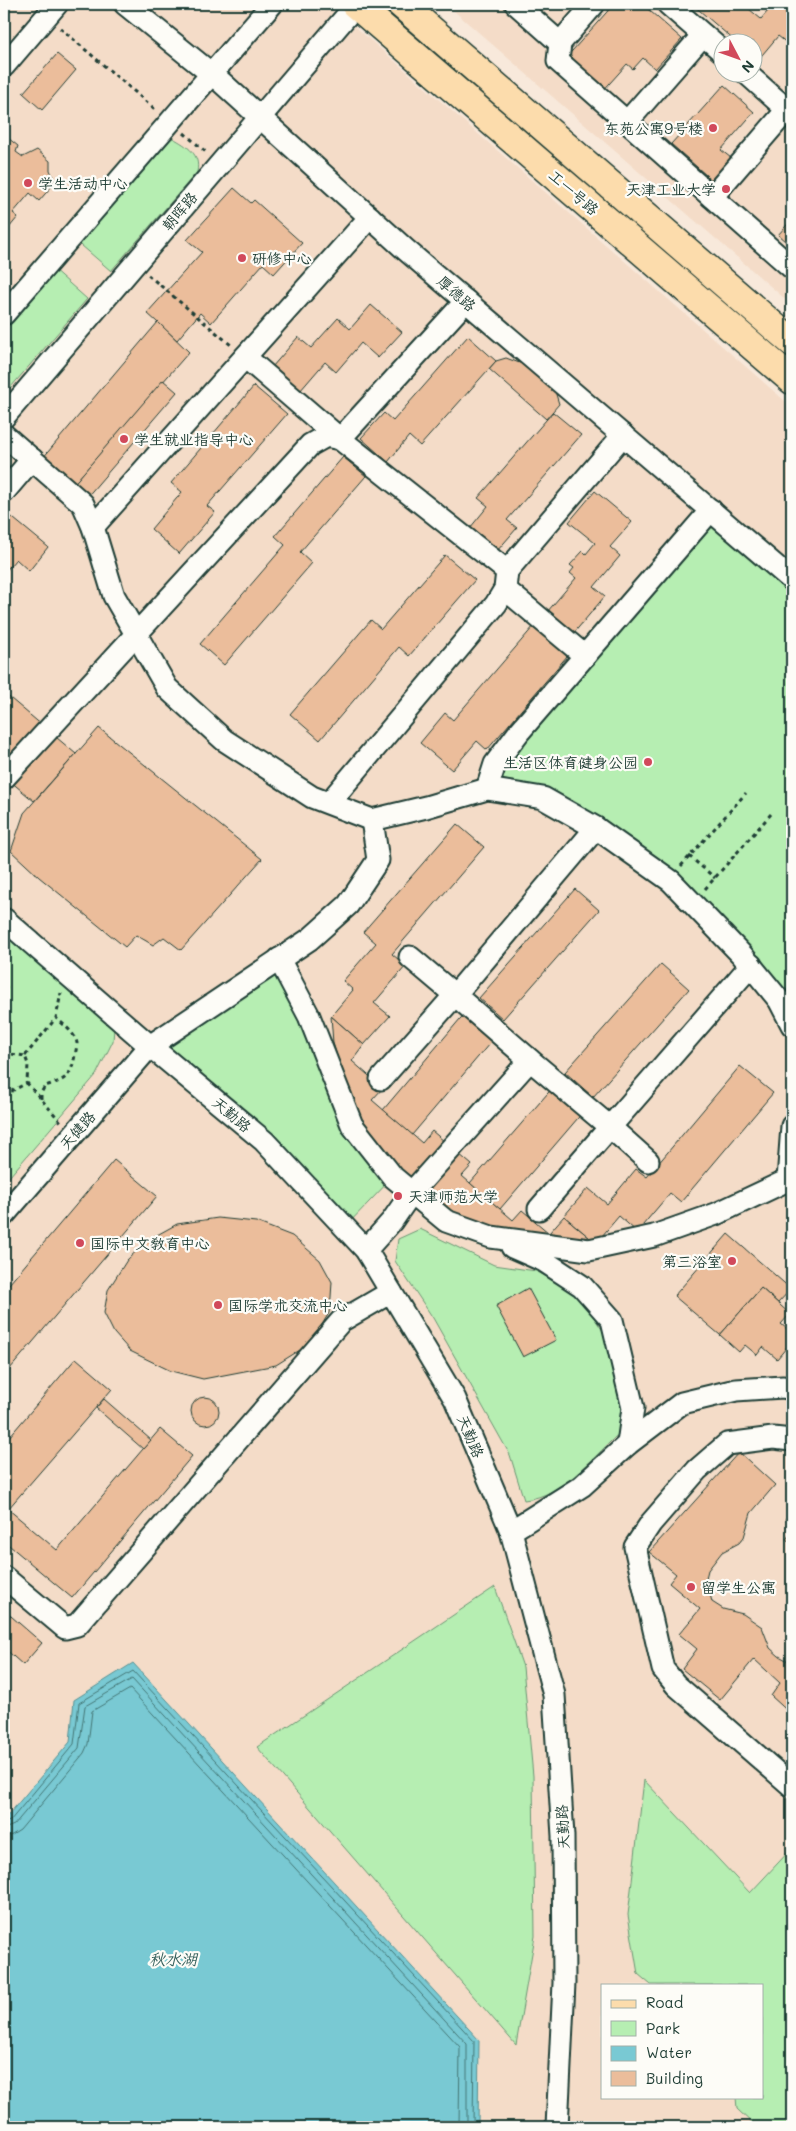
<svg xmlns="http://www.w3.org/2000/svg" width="796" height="2131" font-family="Mali,'LXGW WenKai TC',sans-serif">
<rect width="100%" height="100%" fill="#f8e9db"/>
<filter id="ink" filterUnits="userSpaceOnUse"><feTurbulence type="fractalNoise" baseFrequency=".02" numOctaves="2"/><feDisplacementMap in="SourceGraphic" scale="10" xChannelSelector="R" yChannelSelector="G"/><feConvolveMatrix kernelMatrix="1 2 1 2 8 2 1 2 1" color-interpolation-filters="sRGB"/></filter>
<g filter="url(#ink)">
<g fill="#f4dcc8" fill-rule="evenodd">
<path d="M4 4H329L792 407V2127H4ZM602 1985H762V2097H602Z"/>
<path d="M446 4H792V305ZM724 42H754V72H724Z"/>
</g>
<g fill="#b6eeb2" stroke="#6a9673">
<path d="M173 138C187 146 201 154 197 172L111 271 74 239 161 140Z"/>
<path d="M52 268 87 299 4 395V324Z"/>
<path d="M711 523 792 588V1010L727 925 542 790 502 779 501 771 508 753Z"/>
<path d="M4 931 114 1028 113 1041 96 1075 4 1183Z"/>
<path d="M279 959 352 1125 393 1177 345 1227 150 1046Z"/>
<path d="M420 1229 494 1265 536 1271 579 1295 609 1340 624 1429C594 1455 565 1496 524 1500L510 1455 433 1318 395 1261 398 1239Z"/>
<path d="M495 1587 523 1667 533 1776 535 1936 516 2045 257 1747Z"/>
<path d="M644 1780 750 1893 792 1848V2127H756L737 2109 736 2097H762V1985H651L638 1974 628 1915Z"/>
</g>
<path fill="#79c9d3" stroke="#559193" d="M133 1663 479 2040 478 2127H4V1820L70 1742 74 1700Z"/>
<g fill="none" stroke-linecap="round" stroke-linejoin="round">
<g stroke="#437574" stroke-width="1">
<path d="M4 1823 10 1821 74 1744 79 1703 133 1671 474 2041 473 2127"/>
<path d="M4 1829 14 1825 79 1748 85 1706 132 1679 467 2044V2127"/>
<path d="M4 1837 12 1835 20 1830 84 1753 88 1744 92 1711 130 1689 460 2047 459 2127"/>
</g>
</g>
<g fill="#ebbd9b" stroke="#1f3d34">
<path d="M614 4H642L682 39 655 69 643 58 633 69 627 64 601 93 564 60Z"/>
<path d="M692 4H743L761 19 774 4H792V47L778 36 757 61 754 58V42H736Z"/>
<path d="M57 54 76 70 42 110 23 93Z"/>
<path d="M724 85 754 112 721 150 736 162 716 184 671 144Z"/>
<path d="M8 138 18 146 16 152 23 157 37 150 50 161V170L54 179 51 187 39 201 30 193 13 213 18 217 4 234V143Z"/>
<path d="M234 188 251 203 254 200 302 243 274 274 263 264 211 323 200 313 177 340 147 313 202 252 187 240Z"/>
<path d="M792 219V247L778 235Z"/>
<path d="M371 305 402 332 378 358 361 343 336 372 325 362 300 391 272 367 298 337 311 348 338 318 350 329Z"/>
<path d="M158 322 189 352 72 486 42 459Z"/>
<path d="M468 336 496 361 420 446 409 436 388 462 361 438 384 413 393 421Z"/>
<path d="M506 358 525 365 554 388 559 404 546 419 489 369 496 361Z"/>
<path d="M163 380 177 392 86 498 72 486Z"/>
<path d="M254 386 287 414 207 506 215 512 179 554 151 529 182 492 171 483Z"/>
<path d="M553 412 581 435 507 520 517 528 497 551 470 528 488 506 478 498Z"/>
<path d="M343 457 366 476 300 552 312 563 224 665 200 644 285 545 275 536Z"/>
<path d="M595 491 632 522 610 547 620 556 594 587 605 596 573 634 547 612 576 578 570 573 574 568 570 565 583 551 586 554 595 543 569 522Z"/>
<path d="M8 514 48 547 29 571 16 559 4 573V519Z"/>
<path d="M445 555 475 580 409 656 399 647 320 740 290 714 371 620 381 629Z"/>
<path d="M534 626 568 655 487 750 477 741 452 770 420 743 445 713 453 720Z"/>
<path d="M4 693 76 754 34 801 4 776Z"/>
<path d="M99 728 262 859 181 950 164 937 153 945 136 935 125 947 39 877 11 851 24 813Z"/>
<path d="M457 824 484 847 392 954 406 966 374 1003 390 1016 364 1045 331 1016 353 990 343 981 376 943 363 932Z"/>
<path d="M575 889 599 910 503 1019 479 998Z"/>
<path d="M661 964 689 989 593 1097 565 1072Z"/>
<path d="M466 1012 495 1037 412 1135 383 1110Z"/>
<path d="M331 1016 364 1045 352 1061 383 1088 372 1100 422 1143 432 1131 444 1141 433 1154 450 1167 459 1154 472 1165 462 1176 513 1220 522 1210 549 1233 564 1216 596 1243 491 1233 434 1203 388 1157 364 1125 345 1082 333 1043Z"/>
<path d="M740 1066 773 1093 681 1202 670 1193 637 1232 619 1216 596 1243 564 1216 588 1188 607 1204 636 1169 647 1177Z"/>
<path d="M554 1086 584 1111 500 1209 470 1183Z"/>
<path d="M114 1160 157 1196 4 1376V1290Z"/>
<path d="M218 1218 256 1222 292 1236 320 1260 332 1282 331 1297 329 1313 317 1333 300 1350 276 1365 203 1379 171 1371 130 1351 114 1333 104 1313 108 1290 127 1260 148 1240 177 1224Z"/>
<path d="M728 1234 791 1289 778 1303 761 1288 720 1335 674 1296Z"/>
<path d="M528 1288 556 1340 523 1357 496 1306Z"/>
<path d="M761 1288 790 1314 781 1324 792 1333V1341L777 1359 763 1347 757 1355 745 1345 739 1352 720 1335Z"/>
<path d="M76 1358 112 1389 8 1509 57 1550 160 1429 192 1456 72 1598 4 1541V1443Z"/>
<circle cx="205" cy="1411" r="14"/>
<path d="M104 1399 151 1440 143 1449 96 1408Z"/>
<path d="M739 1452 775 1485 751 1513 744 1537 739 1543 722 1552 708 1570 706 1578 712 1602 723 1609 743 1614 762 1627 770 1648 779 1656 792 1663V1715L771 1696 780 1683 754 1659 720 1700 682 1669 697 1649 679 1634 700 1609 669 1583 676 1574 649 1552Z"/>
<path d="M792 1511V1525L785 1519Z"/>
<path d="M792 1532V1544L786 1539Z"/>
<path d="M4 1610 42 1643 23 1665 4 1648Z"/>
</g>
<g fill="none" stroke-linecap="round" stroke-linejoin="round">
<defs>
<g id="minor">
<path d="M125 4 219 80 406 250 792 580"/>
<path d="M516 4 560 43"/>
<path d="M668 4 724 53"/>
<path d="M560 43 558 61 792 268"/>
<path d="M560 43 594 4"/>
<path d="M4 66 57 4"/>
<path d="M745 72 792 114"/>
<path d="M627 122 703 35"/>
<path d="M712 197 792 104"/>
<path d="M4 314 272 4"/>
<path d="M245 357 340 439 466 301"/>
<path d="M4 417 356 5"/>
<path d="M4 435 83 504 93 527 114 596 167 688 224 740 312 797 372 820 426 807 487 789 543 798 596 828 671 881 742 955 779 1000 792 1025"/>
<path d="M4 492 32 459"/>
<path d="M93 527 370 217"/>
<path d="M505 589 585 656"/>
<path d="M4 778 310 445 326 436 340 439 507 571 623 435"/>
<path d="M487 789 495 764 519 732 711 510"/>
<path d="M329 803 496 604 505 589 507 571"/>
<path d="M4 919 150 1046 264 1141 366 1250 455 1399 511 1531 554 1695 563 1836 564 1983 557 2127"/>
<path d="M279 959 309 1016 352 1125 393 1177 446 1221 491 1237 589 1250 654 1236 716 1214 788 1180 792 1126"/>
<path d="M530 1060 610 1127 751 965"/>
<path d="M381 1079 455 995 410 957"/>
<path d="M539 1209 610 1127 648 1161"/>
<path d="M4 1215 150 1046 310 939 348 905 378 860 372 820"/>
<path d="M512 1247 544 1261 582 1286 612 1320 633 1408 628 1444"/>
<path d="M366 1250 392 1221 412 1192 530 1060 455 995 596 828"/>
<path d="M792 1440 773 1438 727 1444 697 1470 651 1523 635 1547 663 1669 676 1685 792 1786"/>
<path d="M511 1531 582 1486 628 1444 682 1403 736 1390 783 1387 792 1389"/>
<path d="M4 1577 65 1628 77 1625 341 1321 391 1292"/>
</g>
<g id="major">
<path d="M355 4 792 380"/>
<path d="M401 4 792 342"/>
</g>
</defs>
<use href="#minor" stroke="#1f3d34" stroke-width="25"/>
<use href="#major" stroke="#1f3d34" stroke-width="31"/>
<g stroke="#1f3d34" stroke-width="3" stroke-dasharray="4 4" stroke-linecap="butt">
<path d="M60 28 156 110"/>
<path d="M184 133 207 153"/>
<path d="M148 275 231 345"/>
<path d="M689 856 715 878"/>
<path d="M681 866 746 793"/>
<path d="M705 889 771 814"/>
<path d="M4 977 6 988 4 993"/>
<path d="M4 1053 25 1056 28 1064 27 1083 62 1123"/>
<path d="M25 1056 56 1018 61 993"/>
<path d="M4 1095 27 1083"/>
<path d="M41 1099V1093L45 1086C66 1080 71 1077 75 1055 76 1051 77 1046 77 1043 75 1033 63 1024 56 1018"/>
</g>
<use href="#minor" stroke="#fdfcf7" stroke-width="21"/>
<use href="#major" stroke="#fcdcac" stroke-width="28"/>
</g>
</g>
<g fill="#d1495b" stroke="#fdfcf7" stroke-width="2">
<circle cx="713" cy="128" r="5"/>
<circle cx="28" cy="183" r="5"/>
<circle cx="726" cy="189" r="5"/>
<circle cx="242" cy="258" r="5"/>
<circle cx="124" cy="439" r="5"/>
<circle cx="648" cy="762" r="5"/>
<circle cx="398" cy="1196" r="5"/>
<circle cx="80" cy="1243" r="5"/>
<circle cx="732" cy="1261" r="5"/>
<circle cx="218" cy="1305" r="5"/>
<circle cx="691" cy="1587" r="5"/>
</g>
<g text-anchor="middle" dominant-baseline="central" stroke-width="4.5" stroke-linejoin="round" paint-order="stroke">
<g font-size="15" fill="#1f3d34" stroke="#fdfcf7" text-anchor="start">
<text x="703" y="128" text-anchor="end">东苑公寓9号楼</text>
<text x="38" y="183">学生活动中心</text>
<text x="716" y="189" text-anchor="end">天津工业大学</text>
<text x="252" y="258">研修中心</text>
<text x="134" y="439">学生就业指导中心</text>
<text x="638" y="762" text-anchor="end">生活区体育健身公园</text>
<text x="408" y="1196">天津师范大学</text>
<text x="90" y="1243">国际中文教育中心</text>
<text x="722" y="1261" text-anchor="end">第三浴室</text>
<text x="228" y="1305">国际学术交流中心</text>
<text x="701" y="1587">留学生公寓</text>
</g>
<g font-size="15" fill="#1f3d34" stroke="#fdfcf7">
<text transform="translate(574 192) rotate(41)">工一号路</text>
<text transform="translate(179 211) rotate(-50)">朝晖路</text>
<text transform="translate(457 293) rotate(41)">厚德路</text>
<text transform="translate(232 1114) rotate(40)">天勤路</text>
<text transform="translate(77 1130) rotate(-49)">天健路</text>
<text transform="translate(471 1436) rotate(67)">天勤路</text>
<text transform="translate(562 1827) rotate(-93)">天勤路</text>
</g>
<g font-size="16" font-style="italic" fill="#36605c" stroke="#fdfcf7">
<text x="173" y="1958">秋水湖</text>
</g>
</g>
<rect width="796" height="2131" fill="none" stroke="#fdfcf7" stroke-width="20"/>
<rect x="10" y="10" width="776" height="2111" fill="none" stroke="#1f3d34" stroke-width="2" filter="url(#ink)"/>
<rect x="601" y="1984" width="162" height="115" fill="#fdfcf7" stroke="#a4b0a9"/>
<rect x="611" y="2000" width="25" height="8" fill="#fcdcac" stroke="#a4b0a9"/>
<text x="646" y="2008" font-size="15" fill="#1f3d34">Road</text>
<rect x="611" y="2021" width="25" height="15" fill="#b6eeb2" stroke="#a4b0a9"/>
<text x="646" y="2034" font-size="15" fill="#1f3d34">Park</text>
<rect x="611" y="2046" width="25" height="15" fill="#79c9d3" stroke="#a4b0a9"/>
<text x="646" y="2058" font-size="15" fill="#1f3d34">Water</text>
<rect x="611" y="2071" width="25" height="15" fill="#ebbd9b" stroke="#a4b0a9"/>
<text x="646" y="2084" font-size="15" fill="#1f3d34">Building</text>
<g transform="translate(738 58) rotate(131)"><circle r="24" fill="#fdfcf7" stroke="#a4b0a9"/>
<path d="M0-4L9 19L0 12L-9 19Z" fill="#d1495b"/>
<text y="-8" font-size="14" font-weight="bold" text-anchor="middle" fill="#1f3d34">N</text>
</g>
</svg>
